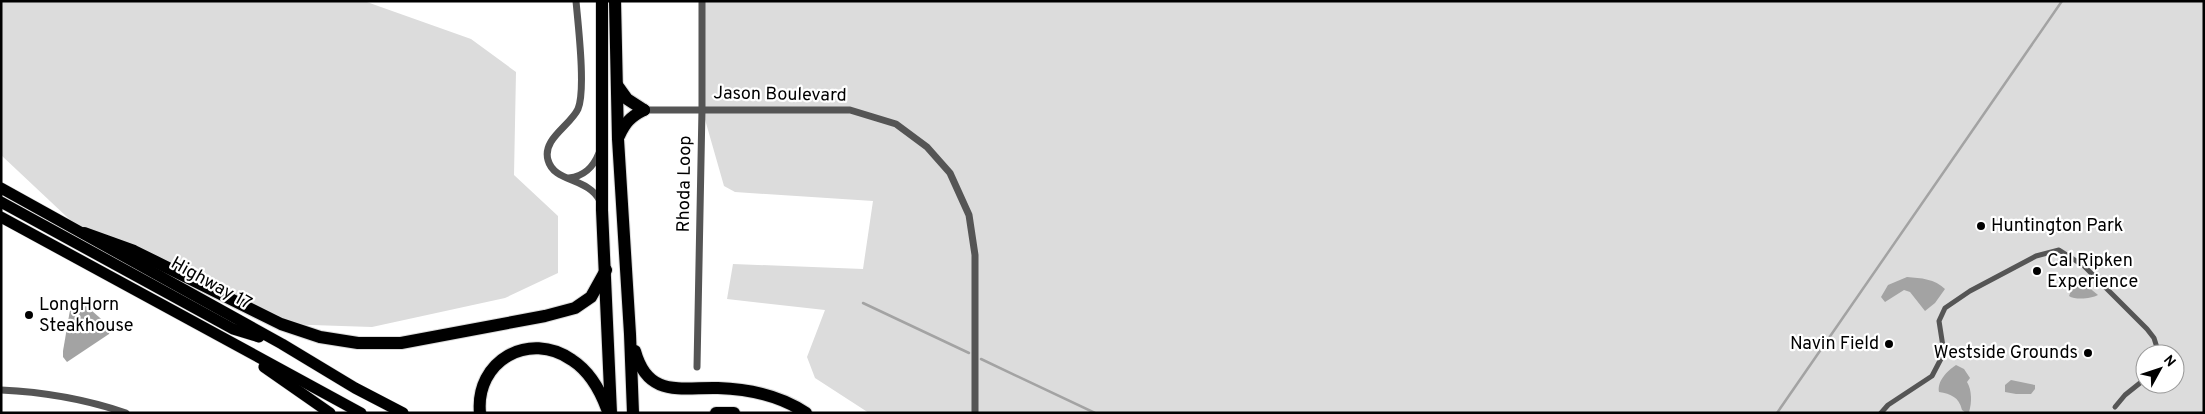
<svg xmlns="http://www.w3.org/2000/svg" width="2205" height="414" font-family="Overpass,sans-serif">
<rect width="100%" height="100%" fill="#fff"/>
<g fill="#dcdcdc" fill-rule="evenodd">
<path d="M1 1H364L471 39 516 72 514 175 558 216V273L505 298 372 327 281 324 84 233 1 155Z"/>
<path d="M702 1H2204V413H869L815 378 807 357 825 310 727 299 733 264 863 269 873 201 735 192 724 186 702 109ZM2145 354H2175V384H2145Z"/>
</g>
<g fill="#a3a3a3">
<path d="M1907 277C1921 278 1935 279 1945 289L1935 303 1925 311 1910 292 1904 290 1885 302 1881 297 1888 285Z"/>
<path d="M2081 281 2098 295C2091 299 2075 300 2069 296L2074 283Z"/>
<path d="M83 303 108 325 110 331 109 334 67 362 63 357V351L70 310 73 305Z"/>
<path d="M1956 365 1964 369 1970 378 1967 382C1972 390 1972 403 1969 412L1966 413 1962 410C1959 397 1951 394 1939 392 1937 381 1947 371 1956 365Z"/>
<path d="M2011 380 2035 385V389L2031 394H2016L2005 392V385Z"/>
</g>
<g fill="none" stroke-linecap="round" stroke-linejoin="round">
<g stroke="#a3a3a3" stroke-width="2.5">
<path d="M863 303 969 353"/>
<path d="M981 359 1095 413"/>
<path d="M1777 413 2062 1"/>
</g>
<defs>
<g id="trunk">
<path d="M1 188 282 344 355 388 403 413"/>
<path d="M1 202 233 329 259 337"/>
<path d="M1 217 361 413"/>
<path d="M264 367 330 413"/>
</g>
<g id="motorway">
<path d="M602 1V210L611 413"/>
<path d="M615 1 618 139 630 334 633 413"/>
<path d="M617 85 627 99 644 110"/>
<path d="M619 136C625 123 630 117 644 110"/>
<path d="M84 233 134 251 281 324 320 337 358 343H401L545 316 575 308 591 297 606 270"/>
<path d="M635 351C648 398 680 387 718 388 748 389 781 396 806 413"/>
<path d="M480 413C475 361 529 330 572 360 589 371 600 390 607 409"/>
<path d="M716 413H734"/>
</g>
</defs>
<use href="#trunk" stroke="#dbdbdb" stroke-width="12"/>
<use href="#motorway" stroke="#dbdbdb" stroke-width="14"/>
<g stroke="#555" stroke-width="5">
<path d="M2115 407 2125 395 2145 379"/>
<path d="M1881 413 1888 405 1932 376 1944 353 1939 321 1945 308 1970 291 2036 256 2059 250 2084 266 2147 329 2154 338 2159 354"/>
</g>
<g stroke="#555" stroke-width="7">
<path d="M576 1C578 24 586 90 578 109 570 126 542 139 548 160 554 183 588 177 600 201"/>
<path d="M644 110H850L896 124 927 147 950 173 969 215 975 255V413"/>
<path d="M569 178C584 176 593 168 599 153"/>
<path d="M697 367 702 109V1"/>
<path d="M1 390C45 392 85 399 126 413"/>
</g>
<use href="#trunk" stroke="#000" stroke-width="11"/>
<use href="#motorway" stroke="#000" stroke-width="12"/>
</g>
<g fill="#000" stroke="#fff" stroke-width="2">
<circle cx="1981" cy="226" r="5"/>
<circle cx="2037" cy="271" r="5"/>
<circle cx="29" cy="315" r="5"/>
<circle cx="1889" cy="344" r="5"/>
<circle cx="2088" cy="353" r="5"/>
</g>
<g text-anchor="middle" dominant-baseline="central" stroke-width="4.5" stroke-linejoin="round" paint-order="stroke">
<g font-size="18" fill="#000" stroke="#fff">
<text transform="translate(780 95) rotate(1)">Jason Boulevard</text>
<text transform="translate(685 184) rotate(-89)">Rhoda Loop</text>
<text transform="translate(211 284) rotate(29)">Highway 17</text>
</g>
<g font-size="18" fill="#000" stroke="#fff" text-anchor="start">
<text x="1991" y="226">Huntington Park</text>
<text x="2047" y="261">Cal Ripken<tspan x="2047" dy="21">Experience</tspan></text>
<text x="39" y="305">LongHorn<tspan x="39" dy="21">Steakhouse</tspan></text>
<text x="1879" y="344" text-anchor="end">Navin Field</text>
<text x="2078" y="353" text-anchor="end">Westside Grounds</text>
</g>
</g>
<rect width="2205" height="414" fill="none" stroke="#000000" stroke-width="5"/>
<g transform="translate(2160 369) rotate(50)"><circle r="24" fill="#ffffff" stroke="#999999"/>
<path d="M0-4L9 19L0 12L-9 19Z" fill="#000000"/>
<text y="-8" font-size="14" font-weight="bold" text-anchor="middle" fill="#000000">N</text>
</g>
</svg>
